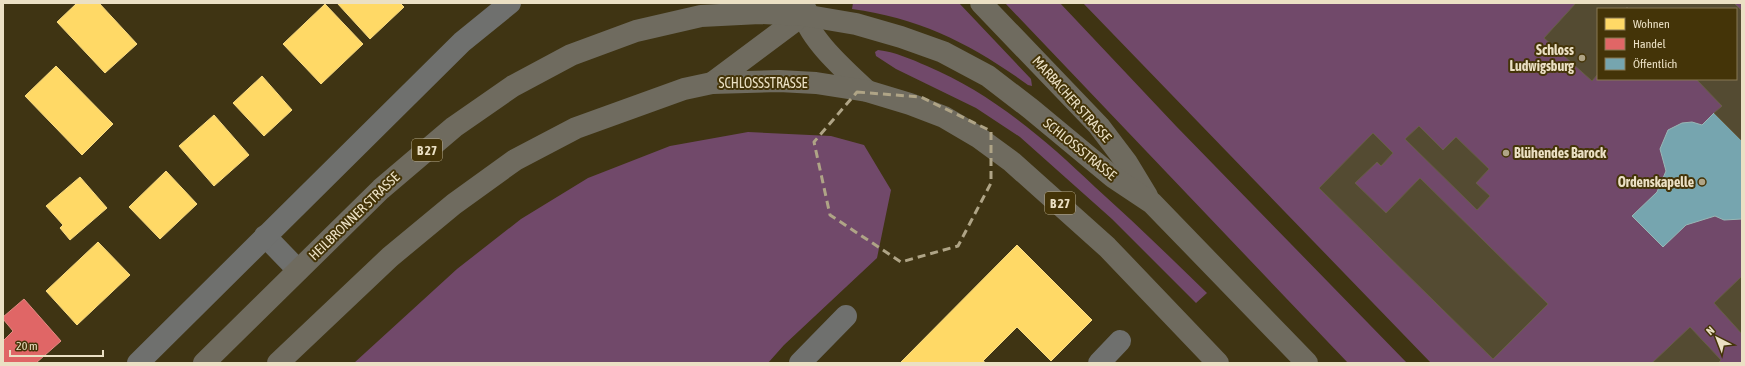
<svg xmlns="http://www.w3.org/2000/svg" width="1745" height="366" font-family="'Asap Condensed',sans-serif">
<rect width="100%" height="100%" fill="#3f3413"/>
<g fill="#71496a" fill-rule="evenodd">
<path d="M853 3H959L1031 79 1032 86 1028 85C973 45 920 18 852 9Z"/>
<path d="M1005 3H1060L1176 126 1407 363H1348Z"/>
<path d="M1083 3H1742V363H1431ZM1598 9H1736V79H1598Z"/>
<path d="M878 50C895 52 911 59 927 66 991 93 1045 139 1095 187 1133 221 1170 257 1207 293L1196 303 1112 219 1020 137 976 108 896 69 876 56 875 52Z"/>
<path d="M748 132 831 136 864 145 891 190 877 258 784 345 768 363H354L457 269 521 219 588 178 670 146Z"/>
</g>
<g fill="#ffd966" stroke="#f9db82">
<path d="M77 3H99L137 44 105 73 57 22Z"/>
<path d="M337 3H400L404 7 370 39Z"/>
<path d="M325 4 363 44 321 84 283 44Z"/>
<path d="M56 66 113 124 82 155 25 96Z"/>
<path d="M262 76 292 110 264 136 233 103Z"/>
<path d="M214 115 249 155 214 186 179 146Z"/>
<path d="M166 171 197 204 160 239 129 207Z"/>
<path d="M80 177 107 208 70 240 60 228 63 225 46 206Z"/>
<path d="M98 242 130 275 77 325 46 291Z"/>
<path d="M1017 245 1092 320 1051 361 1017 327 983 361 986 363H903L901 362Z"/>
</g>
<path fill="#e06666" stroke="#e38b82" d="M24 299 61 341 36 363H3V341L13 331 3 319V317Z"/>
<path fill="#76a5af" stroke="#99b7b5" d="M1714 113 1742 141V219L1724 220 1715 216 1686 225 1663 247 1632 216 1657 192 1666 171 1660 149 1668 130 1682 123 1692 122 1702 125Z"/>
<g fill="#544b32" stroke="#685f46">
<path d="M1576 3H1734L1742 11V141L1714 113 1722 106 1696 79H1736V9H1629L1627 7 1625 9H1598V74L1592 81 1544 38Z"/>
<path d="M1419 126 1443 150 1456 137 1489 169 1476 183 1490 196 1477 210 1405 139Z"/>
<path d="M1373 133 1393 153 1381 166 1377 162 1355 183 1386 213 1420 178 1548 304 1493 359 1319 188Z"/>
<path d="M1742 276V334L1714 303Z"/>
<path d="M1690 327 1721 360 1718 363H1652Z"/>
</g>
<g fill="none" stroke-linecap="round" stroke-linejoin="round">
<g stroke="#6f706e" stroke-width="22">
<path d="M265 236 298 270"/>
<path d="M138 363 462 42 510 3"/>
<path d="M800 363 846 316"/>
<path d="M1099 363 1120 341"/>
</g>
<g stroke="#6f6b5f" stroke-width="22">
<path d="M981 3 1099 126 1127 163 1147 196"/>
<path d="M801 7C807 38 845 70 867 91"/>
<path d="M712 83 803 15 806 10"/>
<path d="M204 363 381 189 454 127 513 86 571 55 636 31 701 16 760 13 803 15 856 24 901 37 943 52 988 76 1031 109 1113 177 1152 203 1307 363"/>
<path d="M278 363 390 257 454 204 515 160 576 128 684 89 712 83 779 81 816 83 867 91 910 104 944 117 978 137 1012 162 1107 247 1218 363"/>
</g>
</g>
<path fill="none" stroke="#afa486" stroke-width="3" stroke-dasharray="8 5" stroke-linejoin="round" d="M857 92 921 97 991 131V183L958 246 901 262 830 215 814 142Z"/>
<g fill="#afa486" stroke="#443408" stroke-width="1.5">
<circle cx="1582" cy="58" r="4"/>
<circle cx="1506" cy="153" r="4"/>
<circle cx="1702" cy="182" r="4"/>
</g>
<g text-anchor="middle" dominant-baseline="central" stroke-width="4" stroke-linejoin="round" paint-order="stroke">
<g fill="#443408" stroke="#b9ac8c" stroke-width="1">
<rect x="412" y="139" width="30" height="22" rx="3"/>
<rect x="1045" y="192" width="30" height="22" rx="3"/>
</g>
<g font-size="13" font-weight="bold" fill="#ebe0c4">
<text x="427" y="150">B 27</text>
<text x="1060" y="203">B 27</text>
</g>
<g font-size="14" font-weight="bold" fill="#ebe0c4" stroke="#443408" text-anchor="end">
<text x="1574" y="50">Schloss<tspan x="1574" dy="16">Ludwigsburg</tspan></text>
<text x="1514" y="153" text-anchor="start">Blühendes Barock</text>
<text x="1694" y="182">Ordenskapelle</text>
</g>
<g font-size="14" fill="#ebe0c4" stroke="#443408">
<text x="763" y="83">SCHLOSSSTRASSE</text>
<text transform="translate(1072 99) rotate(48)">MARBACHER STRASSE</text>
<text transform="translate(1080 149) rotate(39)">SCHLOSSSTRASSE</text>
<text transform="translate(354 216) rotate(-44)">HEILBRONNER STRASSE</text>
</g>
</g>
<rect width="1745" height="366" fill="none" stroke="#ebe0c4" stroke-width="8"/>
<rect x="1597" y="8" width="140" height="72" fill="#443408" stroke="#877953"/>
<rect x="1605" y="18" width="20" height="12" fill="#ffd966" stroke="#877953"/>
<text x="1633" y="28" font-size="12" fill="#ebe0c4">Wohnen</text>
<rect x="1605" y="38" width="20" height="12" fill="#e06666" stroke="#877953"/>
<text x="1633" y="48" font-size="12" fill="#ebe0c4">Handel</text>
<rect x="1605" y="58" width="20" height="12" fill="#76a5af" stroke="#877953"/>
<text x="1633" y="68" font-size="12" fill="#ebe0c4">Öffentlich</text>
<g transform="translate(1717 338) rotate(318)" stroke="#443408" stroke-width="3" paint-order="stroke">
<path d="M0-3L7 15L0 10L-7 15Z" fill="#ebe0c4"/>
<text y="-6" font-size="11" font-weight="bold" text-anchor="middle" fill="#ebe0c4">N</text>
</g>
<path d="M10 350v6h93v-6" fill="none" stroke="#ebe0c4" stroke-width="2"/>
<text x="16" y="350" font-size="12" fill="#ebe0c4" stroke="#443408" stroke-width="3" paint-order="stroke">20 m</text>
</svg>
